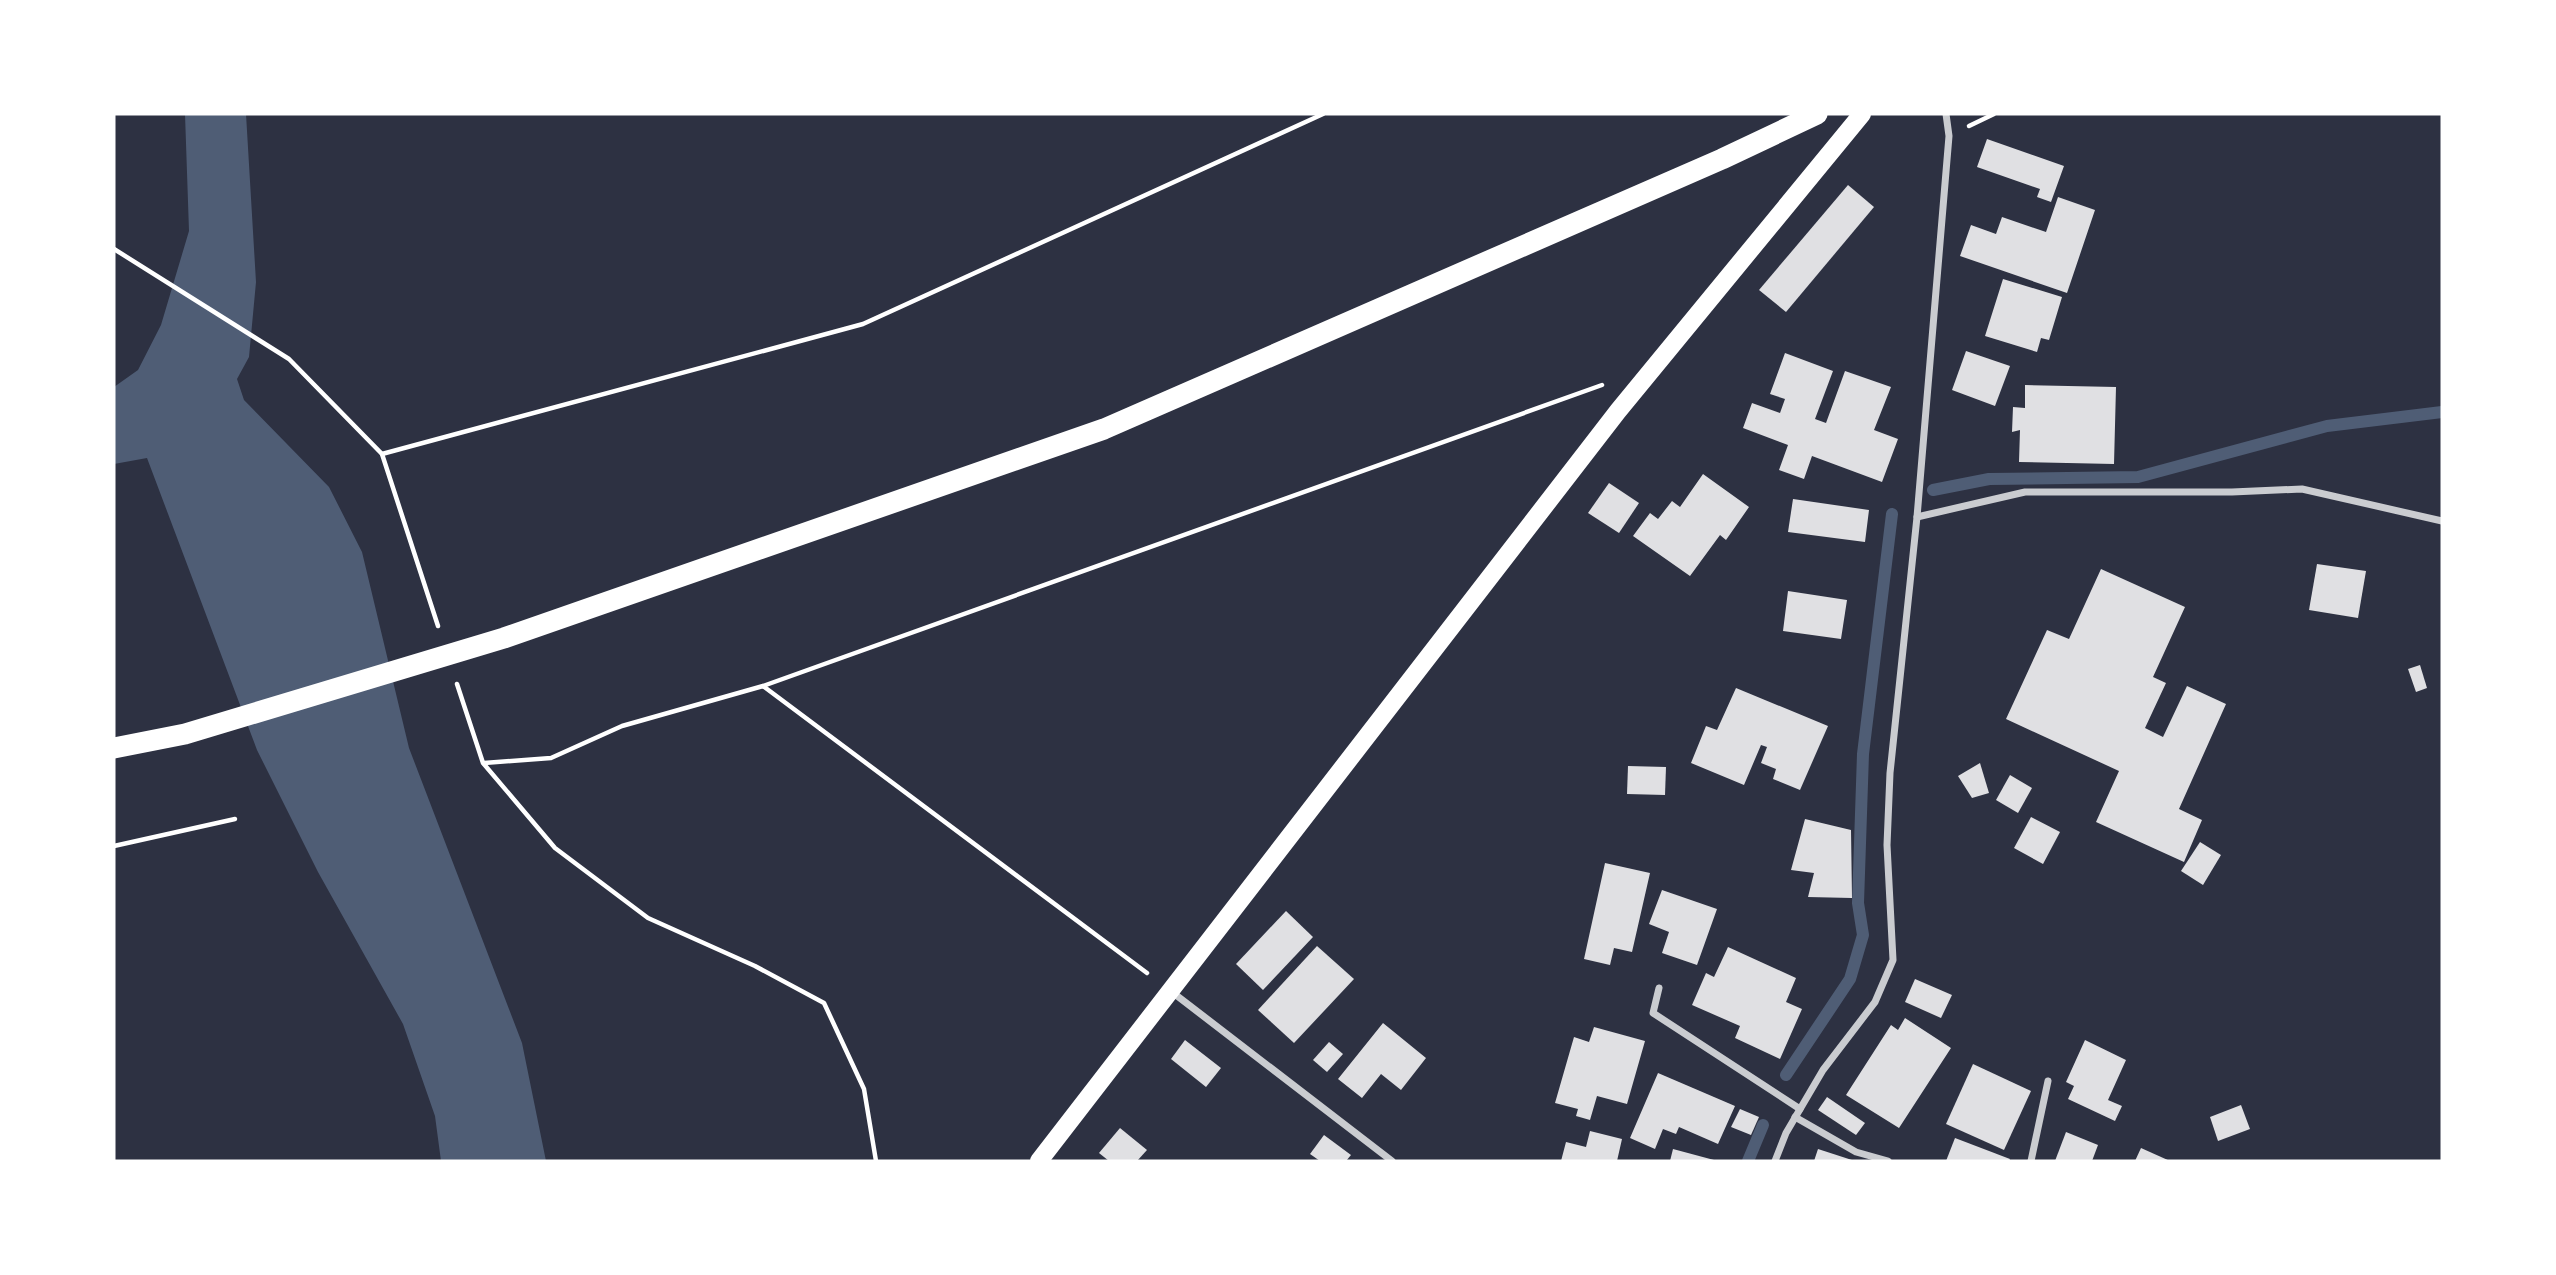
<svg xmlns="http://www.w3.org/2000/svg" width="2556" height="1275" font-family="Georgia,serif">
<rect width="100%" height="100%" fill="#2d3142"/>
<path fill="#4f5d75" d="M185 114H246L256 282 249 357 237 379 244 400 329 487 362 552 409 748 522 1043 546 1161H441L435 1116 403 1024 318 872 257 750 147 458 114 464V387L138 370 161 325 189 231Z"/>
<g fill="none" stroke-linecap="round" stroke-linejoin="round">
<g stroke="#4f5d75" stroke-width="12">
<path d="M1933 490 1989 479 2138 477 2327 426 2442 412"/>
<path d="M1786 1075 1850 979 1863 935 1858 903 1863 754 1892 514"/>
<path d="M1748 1161 1763 1125"/>
</g>
</g>
<g fill="#e0e0e3">
<path d="M1987 139 2064 166 2051 202 2037 197 2040 189 1977 167Z"/>
<path d="M1848 185 1874 207 1786 312 1759 290Z"/>
<path d="M2058 197 2095 210 2067 293 1960 256 1971 225 1996 234 2002 217 2046 232Z"/>
<path d="M2003 279 2062 297 2049 340 2041 338 2037 352 1985 336Z"/>
<path d="M1966 351 2010 366 1995 406 1952 390Z"/>
<path d="M1785 353 1833 371 1815 419 1826 423 1845 371 1891 387 1874 430 1898 439 1882 482 1812 456 1804 479 1779 470 1788 445 1743 428 1752 403 1780 413 1785 399 1770 394Z"/>
<path d="M2025 385 2116 387 2114 464 2019 462 2020 430 2012 432 2013 407 2025 408Z"/>
<path d="M1703 474 1749 507 1726 540 1720 535 1690 576 1633 536 1650 513 1658 519 1672 501 1680 507Z"/>
<path d="M1609 483 1639 503 1619 533 1588 513Z"/>
<path d="M1793 499 1869 510 1865 542 1788 532Z"/>
<path d="M2317 564 2366 571 2358 618 2309 610Z"/>
<path d="M2101 569 2185 607 2153 677 2166 683 2145 728 2163 737 2187 686 2226 704 2179 809 2202 820 2184 862 2096 822 2119 771 2006 719 2047 630 2069 639Z"/>
<path d="M1788 591 1847 600 1841 639 1783 631Z"/>
<path d="M2420 665 2427 688 2416 692 2408 669Z"/>
<path d="M1736 688 1828 726 1800 790 1773 779 1776 769 1761 763 1767 747 1761 745 1744 785 1691 763 1706 726 1717 730Z"/>
<path d="M1980 763 1989 793 1972 798 1958 776Z"/>
<path d="M1628 766 1666 767 1665 795 1627 794Z"/>
<path d="M2010 775 2032 788 2018 813 1996 800Z"/>
<path d="M2031 817 2060 832 2043 864 2014 848Z"/>
<path d="M1805 819 1851 830 1852 898 1808 897 1814 873 1791 870Z"/>
<path d="M2200 842 2221 855 2203 885 2181 871Z"/>
<path d="M1605 863 1650 873 1632 952 1614 948 1610 965 1584 959Z"/>
<path d="M1662 890 1717 909 1697 965 1662 953 1669 932 1649 924Z"/>
<path d="M1286 911 1313 937 1263 990 1236 964Z"/>
<path d="M1317 946 1354 979 1294 1043 1258 1010Z"/>
<path d="M1728 947 1796 978 1786 1002 1802 1009 1780 1059 1735 1038 1740 1026 1692 1005 1706 973 1714 977Z"/>
<path d="M1915 979 1952 995 1941 1018 1905 1002Z"/>
<path d="M1905 1018 1951 1048 1899 1128 1846 1095 1891 1025 1898 1030Z"/>
<path d="M1383 1023 1426 1058 1401 1090 1381 1074 1362 1098 1338 1079Z"/>
<path d="M1594 1027 1645 1041 1627 1104 1597 1096 1590 1120 1576 1116 1578 1109 1555 1103 1574 1037 1589 1042Z"/>
<path d="M1185 1040 1221 1068 1206 1087 1171 1059Z"/>
<path d="M2085 1040 2126 1060 2108 1100 2122 1106 2115 1121 2068 1099 2074 1086 2066 1082Z"/>
<path d="M1329 1042 1343 1054 1327 1072 1313 1060Z"/>
<path d="M1973 1064 2031 1091 2004 1150 1946 1124Z"/>
<path d="M1658 1073 1735 1106 1718 1144 1679 1127 1676 1134 1663 1129 1655 1149 1630 1138Z"/>
<path d="M1827 1097 1865 1123 1856 1135 1818 1110Z"/>
<path d="M2241 1105 2250 1129 2218 1141 2210 1117Z"/>
<path d="M1740 1109 1759 1117 1751 1135 1731 1127Z"/>
<path d="M1120 1128 1147 1150 1137 1161H1109L1099 1153Z"/>
<path d="M1590 1131 1622 1139 1617 1161H1561L1566 1142 1586 1147Z"/>
<path d="M2066 1132 2098 1145 2092 1161H2055Z"/>
<path d="M1324 1135 1351 1155 1346 1161H1320L1310 1154Z"/>
<path d="M1955 1138 2010 1159 2009 1161H1946Z"/>
<path d="M2141 1148 2170 1161H2135Z"/>
<path d="M1673 1149 1714 1160V1161H1670Z"/>
<path d="M1818 1149 1855 1161H1814Z"/>
</g>
<g fill="none" stroke-linecap="round" stroke-linejoin="round">
<g stroke="#fff" stroke-width="4.5">
<path d="M1969 126 1994 114"/>
<path d="M114 249 289 359 382 454 438 626"/>
<path d="M382 454 863 324 1323 114"/>
<path d="M457 684 483 763 555 848 648 918 755 966 824 1003 864 1089 876 1161"/>
<path d="M763 686 1602 385"/>
<path d="M484 763 551 758 622 726 763 686 1147 973"/>
<path d="M114 846 235 819"/>
</g>
<g stroke="#caccd0" stroke-width="7">
<path d="M1917 517 2025 492H2232L2302 489 2442 521"/>
<path d="M1659 988 1653 1013 1800 1109"/>
<path d="M1172 992 1392 1161"/>
<path d="M1795 1117 1856 1152 1888 1161"/>
<path d="M1775 1161 1786 1133 1823 1070 1875 1002 1893 960 1887 845 1890 773 1917 517 1949 136 1946 114"/>
<path d="M2031 1161 2048 1081"/>
</g>
<path stroke="#fff" stroke-width="18" d="M1039 1161 1618 411 1862 114"/>
<path stroke="#fff" stroke-width="21" d="M114 748 185 734 504 638 1104 429 1722 159 1817 114"/>
</g>
<rect width="2556" height="1275" fill="none" stroke="#ffffff" stroke-width="231"/>
</svg>
